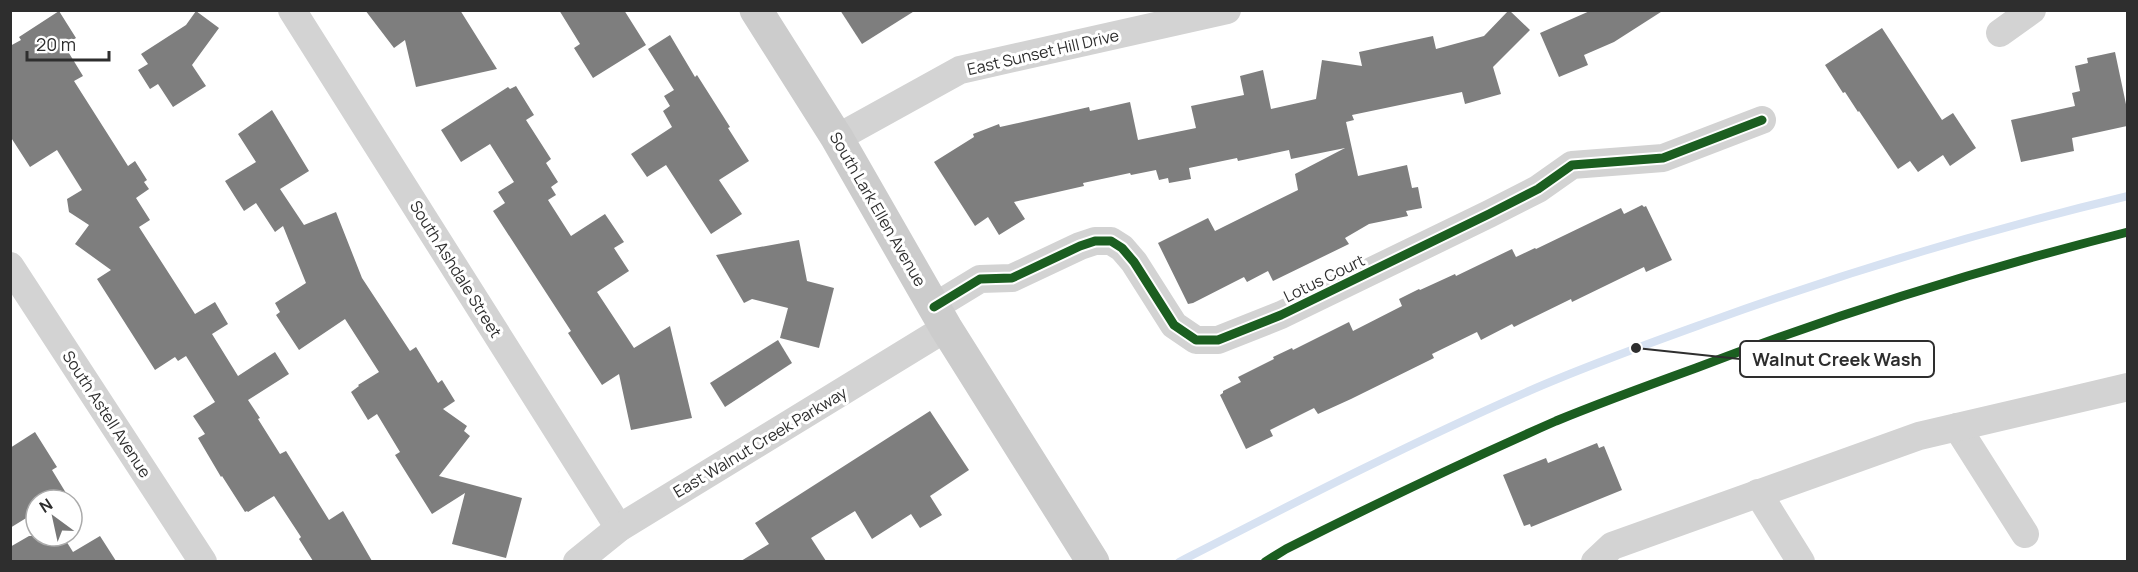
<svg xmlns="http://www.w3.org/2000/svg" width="2138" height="572" font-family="Manrope,sans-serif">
<rect width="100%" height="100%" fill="#fff"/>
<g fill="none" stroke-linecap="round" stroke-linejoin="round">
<path stroke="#d7e2f2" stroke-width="8" d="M1179 562C1294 503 1410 443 1529 391 1588 365 1650 343 1711 321 1847 272 1986 230 2128 196"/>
</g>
<g fill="#7e7e7e">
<path d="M365 10H460L497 69 416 87 405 40 394 48Z"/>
<path d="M559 10H624L646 45 593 78 574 48 580 44Z"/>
<path d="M840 10H916L862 44Z"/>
<path d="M1509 10 1530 30 1493 67 1501 94 1465 104 1462 92 1352 115 1354 120 1346 122 1358 176 1407 165 1412 188 1418 187 1422 208 1406 211 1408 216 1369 224 1345 238 1349 244 1273 281 1268 271 1247 282 1244 277 1193 303 1188 304 1158 243 1208 218 1215 231 1298 190 1295 174 1345 148 1291 159 1289 150 1238 161 1237 158 1189 168 1191 179 1169 183 1168 178 1159 180 1156 170 1131 175 1130 173 1083 183 1084 186 1014 202 1025 219 999 235 988 217 975 226 934 162 974 137 973 134 999 124 1000 127 1089 107 1090 111 1130 102 1138 140 1196 128 1191 106 1244 95 1240 76 1263 70 1271 109 1316 99 1322 60 1362 66 1359 52 1433 36 1436 49 1484 36Z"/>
<path d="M1592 10H1664L1614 42 1584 55 1588 65 1559 77 1540 33Z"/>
<path d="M59 11 76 38 64 45 83 76 74 81 128 166 135 161 147 180 144 182 149 189 136 198 150 220 139 227 195 314 215 302 228 324 212 334 238 376 275 352 289 374 248 400 260 418 258 419 280 454 286 451 329 520 343 511 372 561H313L299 539 301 537 274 496 248 512 247 511 245 512 222 476 221 477 198 438 205 434 193 416 215 402 186 356 178 361 175 357 155 370 97 279 111 270 75 244 89 225 69 212 67 199 82 190 57 150 30 167 10 136V46L21 40 19 37Z"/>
<path d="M196 11 219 28 192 65 206 86 173 107 158 84 150 89 138 70 148 64 141 54 186 25Z"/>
<path d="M1882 28 1942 120 1953 113 1976 148 1950 166 1943 155 1918 172 1910 161 1898 169 1859 111 1858 112 1845 92 1843 93 1825 65Z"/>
<path d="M670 35 695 77 697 75 730 127 728 128 749 161 719 180 742 214 711 234 666 165 647 177 631 154 672 127 663 111 670 106 664 96 674 90 648 49Z"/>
<path d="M2115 52 2127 109V126L2072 138 2074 151 2021 162 2011 120 2075 106 2072 93 2080 91 2075 66 2088 63 2087 58Z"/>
<path d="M516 86 534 115 526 120 551 159 546 163 558 182 551 187 556 195 548 200 571 236 605 214 624 242 614 248 629 271 597 292 634 348 670 326 692 418 631 430 619 374 602 385 568 333 571 331 493 211 505 203 498 192 514 182 490 144 461 162 441 130 508 87 510 89Z"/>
<path d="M272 110 309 171 280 189 304 225 336 212 362 278 410 351 416 347 438 383 442 380 455 401 443 409 467 426 464 431 470 436 439 476 522 498 506 558 452 544 465 493 432 514 395 455 400 452 377 414 368 420 351 392 359 386 358 385 379 372 345 319 299 350 276 315 280 312 275 303 306 283 283 226 275 232 256 203 244 211 225 181 256 162 238 134Z"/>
<path d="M1642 205 1644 207 1646 206 1672 260 1646 272 1644 267 1572 302 1571 299 1514 327 1512 324 1481 340 1477 332 1432 354 1434 358 1351 399 1318 414 1314 408 1270 430 1273 436 1246 449 1220 395 1223 393V391L1241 382 1238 377 1274 359 1273 357 1292 348 1293 350 1349 322 1353 331 1402 306 1399 299 1419 289 1420 290 1455 274 1456 276 1512 249 1516 257 1535 248 1536 249 1621 208 1624 214Z"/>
<path d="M799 240 807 281 834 288 819 348 780 338 788 308 752 299 744 303 716 255Z"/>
<path d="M778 340 792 363 725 407 710 383Z"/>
<path d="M930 411 969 470 930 496 942 515 920 528 911 514 872 539 855 511 811 538 826 561H741L769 544 755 523Z"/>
<path d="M35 432 57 467 52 470 66 493 55 500H36V512L10 528V448Z"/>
<path d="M1597 443 1599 448 1604 446 1622 490 1531 527 1530 524 1524 526 1503 475 1546 458 1548 463Z"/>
<path d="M29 536H63L73 552 100 536 116 561H10V547Z"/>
</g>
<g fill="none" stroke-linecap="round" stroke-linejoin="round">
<g stroke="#d3d3d3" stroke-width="28">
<path d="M292 10 619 528"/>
<path d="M2000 33 2032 10"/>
<path d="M837 138 960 70 1227 10"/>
<path d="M10 266 203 562"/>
<path d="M934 307 980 279 1012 278 1080 246 1095 241H1111L1122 248 1134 262 1174 325 1196 340H1218L1281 315 1489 214 1538 189 1572 165 1663 158 1762 120"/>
<path d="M1957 427 2025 534"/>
<path d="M1758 493 1801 562"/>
<path d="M577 562 619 528 946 328"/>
<path d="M1595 562 1612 546 1919 436 2128 387"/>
</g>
<path stroke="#ccc" stroke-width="33" d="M756 10 837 138 946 328 1093 562"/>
<defs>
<g id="cycleway">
<path d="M934 307 980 279 1012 278 1080 246 1095 241H1111L1122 248 1134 262 1174 325 1196 340H1218L1281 315 1489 214 1538 189 1572 165 1663 158 1762 120"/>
<path d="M1265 562 1286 549C1375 504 1465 461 1556 421 1602 402 1649 385 1696 368 1837 314 1981 269 2128 232"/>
</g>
</defs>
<use href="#cycleway" stroke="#fff" stroke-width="13"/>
<use href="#cycleway" stroke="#1b5e20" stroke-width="9"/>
</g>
<g text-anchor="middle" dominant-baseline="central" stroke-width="6" stroke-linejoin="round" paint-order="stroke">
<g font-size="16" fill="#2e2e2e" stroke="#fff">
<text transform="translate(1043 52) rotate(-13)">East Sunset Hill Drive</text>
<text transform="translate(878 209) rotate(60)">South Lark Ellen Avenue</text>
<text transform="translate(456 269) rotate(58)">South Ashdale Street</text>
<text transform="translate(1324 278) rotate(-26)">Lotus Court</text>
<text transform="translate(107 414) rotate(57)">South Astell Avenue</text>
<text transform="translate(760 442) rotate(-31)">East Walnut Creek Parkway</text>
</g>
</g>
<path fill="none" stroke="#2e2e2e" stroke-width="2" d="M1636 348L1740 359"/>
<circle fill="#2e2e2e" stroke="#fff" stroke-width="2" cx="1636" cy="348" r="6"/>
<rect fill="#fff" stroke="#2e2e2e" stroke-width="2" x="1740" y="341" width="194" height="36" rx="6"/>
<g font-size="18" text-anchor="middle" font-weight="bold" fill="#2e2e2e">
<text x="1837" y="366">Walnut Creek Wash</text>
</g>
<rect width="2138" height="572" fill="none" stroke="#2e2e2e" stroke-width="24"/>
<g transform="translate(54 518) rotate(327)"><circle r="28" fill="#ffffff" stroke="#ababab" stroke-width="1.5"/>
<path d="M0-4.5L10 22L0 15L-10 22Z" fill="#777777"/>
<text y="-9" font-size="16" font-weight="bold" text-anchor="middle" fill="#2e2e2e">N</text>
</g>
<path d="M27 51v9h82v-9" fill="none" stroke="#2e2e2e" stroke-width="3"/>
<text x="36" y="51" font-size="18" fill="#2e2e2e" stroke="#ffffff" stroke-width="4.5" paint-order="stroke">20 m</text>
</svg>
